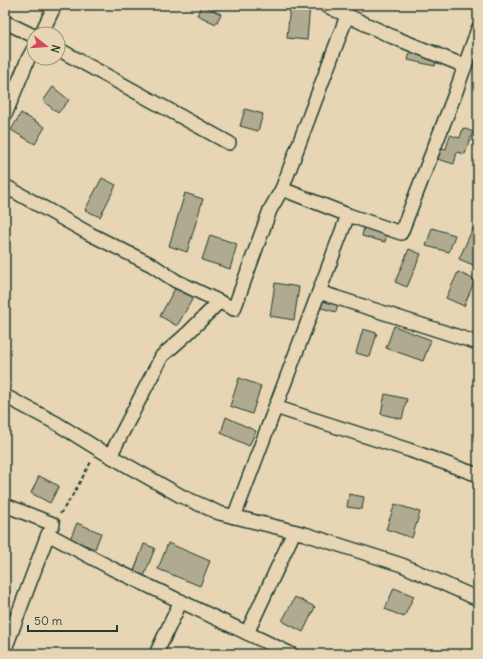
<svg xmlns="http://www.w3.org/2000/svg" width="483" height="659" font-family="Delius,sans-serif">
<rect width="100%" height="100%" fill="#e7d5b3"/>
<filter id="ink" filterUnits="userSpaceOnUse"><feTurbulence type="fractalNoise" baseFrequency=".025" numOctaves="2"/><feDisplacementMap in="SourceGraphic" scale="8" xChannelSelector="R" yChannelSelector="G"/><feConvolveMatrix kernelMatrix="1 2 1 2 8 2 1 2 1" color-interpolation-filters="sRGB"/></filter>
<g filter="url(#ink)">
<g fill="#b0ab90" stroke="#1f3d34">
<path d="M202 5 221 14 216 24 197 15Z"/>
<path d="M290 5H310L307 40 287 38Z"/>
<path d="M413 40 439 46 435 66 408 60Z"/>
<path d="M53 87 69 100 58 113 43 101Z"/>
<path d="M245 109 263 114 258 131 240 126Z"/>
<path d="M21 113 45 127 35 144 11 130Z"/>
<path d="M463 128 473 132 465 154 457 152 454 164 437 159 441 148 446 149 450 135 460 138Z"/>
<path d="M102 178 116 185 100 217 85 210Z"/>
<path d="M185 193 203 199 187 252 169 246Z"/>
<path d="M366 218 389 223 385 242 362 236Z"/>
<path d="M432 228 455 235 449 252 426 246Z"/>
<path d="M473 228 478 230V267L459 259Z"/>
<path d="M210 235 237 244 230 269 202 260Z"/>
<path d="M409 249 421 254 407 287 395 282Z"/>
<path d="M458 272 475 280 464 306 446 298Z"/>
<path d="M180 279 198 289 177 326 160 316Z"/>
<path d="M275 283 299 287 294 320 270 316Z"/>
<path d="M324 286 338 290 335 298 339 300 336 312 318 307Z"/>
<path d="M394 326 431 340 423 361 386 348Z"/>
<path d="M363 329 377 333 370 357 356 353Z"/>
<path d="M239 378 261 386 252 414 230 406Z"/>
<path d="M385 394 407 399 402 419 381 414Z"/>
<path d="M226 417 256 431 249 446 221 433Z"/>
<path d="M39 476 59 486 50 503 31 493Z"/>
<path d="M349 494 364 497 362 509 347 507Z"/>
<path d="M395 504 420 512 412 538 386 529Z"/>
<path d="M77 523 101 533 95 549 70 539Z"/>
<path d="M168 543 210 561 200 586 158 569Z"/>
<path d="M144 544 155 548 143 579 134 571Z"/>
<path d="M394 588 414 596 404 617 385 609Z"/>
<path d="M295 597 315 607 303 632 282 621Z"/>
</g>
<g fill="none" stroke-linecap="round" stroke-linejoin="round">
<defs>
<g id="street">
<path d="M325 5 393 37 465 66"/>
<path d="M5 22 34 36"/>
<path d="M41 34 55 5"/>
<path d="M58 49 229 143"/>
<path d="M5 115 28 59 34 48"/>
<path d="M5 186 90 234 152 265 176 281 214 299 234 309 270 210 282 189 347 16"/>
<path d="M282 189 348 215 401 233 455 94 478 29"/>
<path d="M319 292 478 343"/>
<path d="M5 396 56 423 98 449 181 496 219 513 305 534 402 565 478 599"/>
<path d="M275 407 409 450 478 475"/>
<path d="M110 456 162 356 188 333 219 302"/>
<path d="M5 505 53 524"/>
<path d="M234 517 348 215"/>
<path d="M247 633 294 532"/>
<path d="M5 649 48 534 113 569 291 654"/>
<path d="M156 654 181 601"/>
</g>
</defs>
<use href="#street" stroke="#1f3d34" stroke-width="16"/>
<path stroke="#1f3d34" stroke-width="2" stroke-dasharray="4 3" stroke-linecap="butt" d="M60 514 71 498 92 460"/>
<use href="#street" stroke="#e7d5b3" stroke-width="13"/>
</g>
</g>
<rect width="483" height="659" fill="none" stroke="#e7d5b3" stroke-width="20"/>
<rect x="10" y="10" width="463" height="639" fill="none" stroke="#1f3d34" stroke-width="1.5" filter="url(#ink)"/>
<g transform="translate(46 46) rotate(107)"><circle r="19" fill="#e7d5b3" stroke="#979880"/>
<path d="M0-3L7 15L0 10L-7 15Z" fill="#d1495b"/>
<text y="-6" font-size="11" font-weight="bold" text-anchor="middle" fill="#1f3d34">N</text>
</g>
<path d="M28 625v6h89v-6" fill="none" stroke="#1f3d34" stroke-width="2"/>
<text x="34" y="625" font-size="12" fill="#1f3d34" stroke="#e7d5b3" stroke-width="3" paint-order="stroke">50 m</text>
</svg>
